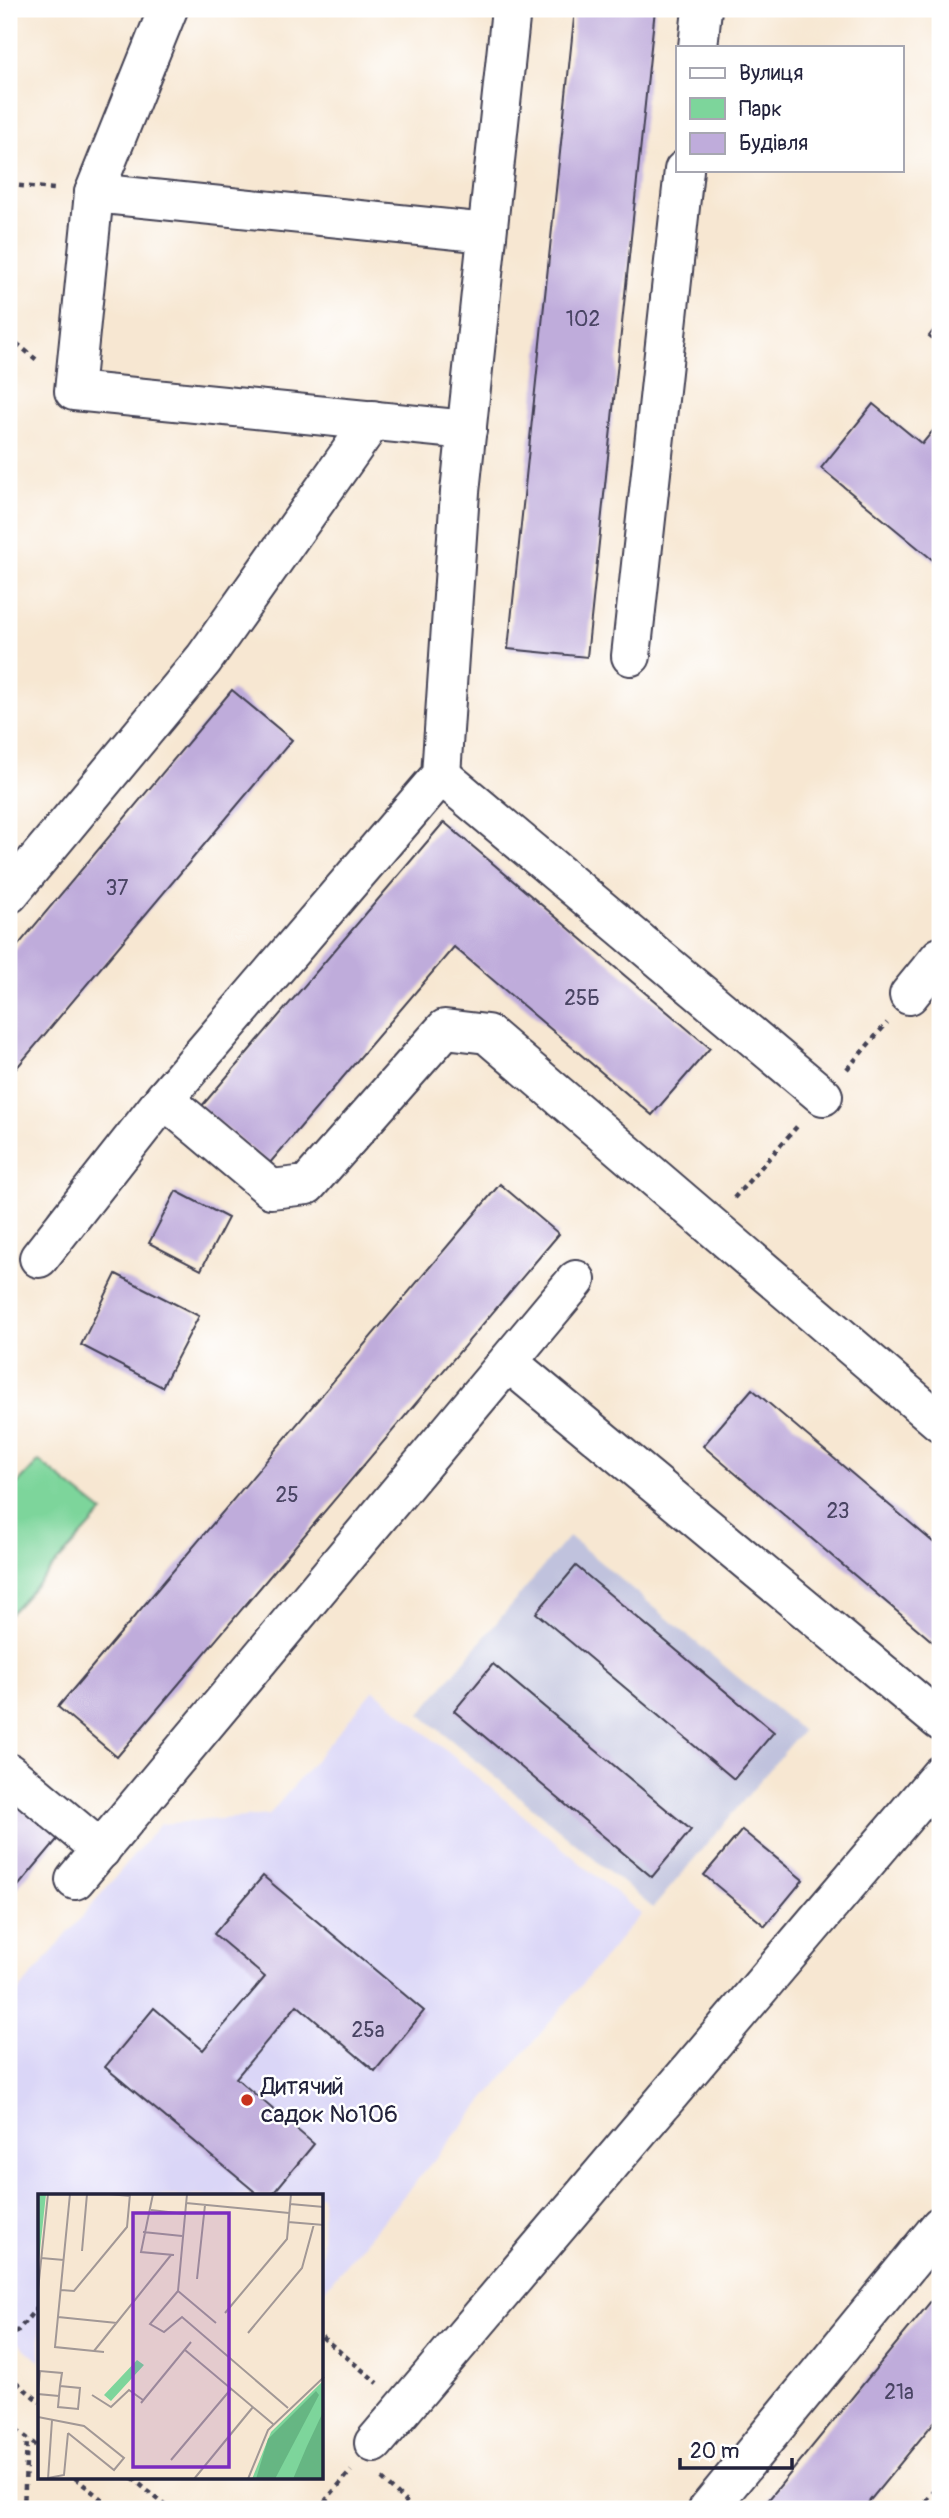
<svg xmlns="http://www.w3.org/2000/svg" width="949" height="2518" font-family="Pangolin,sans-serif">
<rect width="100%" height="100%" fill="#fff"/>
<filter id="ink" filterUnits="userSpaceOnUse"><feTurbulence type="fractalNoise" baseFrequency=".0143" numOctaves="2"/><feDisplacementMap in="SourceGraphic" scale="14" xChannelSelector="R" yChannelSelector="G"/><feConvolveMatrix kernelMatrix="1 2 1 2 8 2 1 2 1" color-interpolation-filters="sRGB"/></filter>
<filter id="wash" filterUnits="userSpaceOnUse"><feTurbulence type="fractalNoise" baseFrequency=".00686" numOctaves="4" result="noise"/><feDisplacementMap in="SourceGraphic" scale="28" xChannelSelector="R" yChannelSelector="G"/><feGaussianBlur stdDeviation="1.57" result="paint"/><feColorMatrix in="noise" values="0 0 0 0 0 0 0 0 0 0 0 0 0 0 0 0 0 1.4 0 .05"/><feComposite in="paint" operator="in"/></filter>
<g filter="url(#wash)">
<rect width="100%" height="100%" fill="#f7e7d2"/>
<path fill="#dad6f7" d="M374 1690 641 1914 322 2293V2196H40V2362L9 2335V2003L160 1824 269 1815Z"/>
<path fill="#c0c2dd" d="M569 1536 802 1731 653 1908 420 1714Z"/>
<path fill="#7dd59b" stroke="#507c6b" stroke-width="2" d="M39 1461 103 1512 9 1615V1493Z"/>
<g id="blocks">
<g fill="#bfacdb">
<path d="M575 9H655L587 657 508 649Z"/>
<path d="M940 322V345L929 336Z"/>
<path d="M873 404 922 444 940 422V566L821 468Z"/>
<path d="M232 690 292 740 9 1077V956Z"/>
<path d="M444 822 710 1048 652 1115 454 947 269 1164 201 1107Z"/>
<path d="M500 1184 559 1234 117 1757 58 1707Z"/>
<path d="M176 1191 228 1218 201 1270 149 1243Z"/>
<path d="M116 1274 199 1316 162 1387 81 1345Z"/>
<path d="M752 1389 940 1548V1648L703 1446Z"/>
<path d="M576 1566 774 1732 734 1779 536 1613Z"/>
<path d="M493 1664 691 1830 652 1877 454 1711Z"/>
<path d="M9 1791 61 1835 9 1897Z"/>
<path d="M742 1830 803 1880 765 1926 704 1875Z"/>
<path d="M263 1876 424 2011 375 2071 297 2005 236 2078 314 2144 271 2196H260L105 2067 154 2008 203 2050 265 1977 214 1934Z"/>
<path d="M940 2290V2415L863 2509H761Z"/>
</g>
</g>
</g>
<g filter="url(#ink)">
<use href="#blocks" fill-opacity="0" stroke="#424052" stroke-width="2"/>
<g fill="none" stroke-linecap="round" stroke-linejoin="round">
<defs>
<g id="minor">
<path d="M168 9 94 193 74 391 467 430"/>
<path d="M511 9 460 492 441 775 164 1099 271 1189 307 1185 445 1029 487 1034 940 1422"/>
<path d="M698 47 702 9"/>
<path d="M94 193 487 233"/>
<path d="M631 656 684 170"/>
<path d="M441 775 823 1096"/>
<path d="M9 894 204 659 373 420"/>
<path d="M909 995 940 957"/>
<path d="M39 1258 164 1099"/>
<path d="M508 1362 940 1721"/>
<path d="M9 1773 101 1850"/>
<path d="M75 1880 576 1280"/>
<path d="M374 2443 940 1775"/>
<path d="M708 2509 940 2226"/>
</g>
</defs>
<use href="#minor" stroke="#424052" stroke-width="42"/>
<g stroke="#424052" stroke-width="4.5" stroke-dasharray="5 5" stroke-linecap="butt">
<path d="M9 185 55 189"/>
<path d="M9 337 38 361"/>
<path d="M847 1069 887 1023"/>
<path d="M734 1198 800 1123"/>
<path d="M322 2337 378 2383"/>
<path d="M9 2341 40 2304"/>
<path d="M9 2376 40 2402"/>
<path d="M9 2423 40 2449"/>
<path d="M75 2478 114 2509"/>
<path d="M132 2478 170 2509"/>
<path d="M382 2479 413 2509"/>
<path d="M24 2509 27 2438"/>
<path d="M318 2509 351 2471"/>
<path d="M920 2509 940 2484"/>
</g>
<use href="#minor" stroke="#fff" stroke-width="38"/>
</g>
</g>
<circle fill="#c8321e" stroke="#fff" stroke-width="2.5" cx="247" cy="2100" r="7"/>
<g text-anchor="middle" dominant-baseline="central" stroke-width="5" stroke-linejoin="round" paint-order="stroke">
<g font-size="21" fill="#494463">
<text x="583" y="319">102</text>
<text x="117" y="888">37</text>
<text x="582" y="998">25Б</text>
<text x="287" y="1495">25</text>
<text x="838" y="1511">23</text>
<text x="368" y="2030">25а</text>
<text x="899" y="2392">21а</text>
</g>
<g font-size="24" fill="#22223b" stroke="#fff" text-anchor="start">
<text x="261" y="2086">Дитячий<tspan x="261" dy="28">садок №106</tspan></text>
</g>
</g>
<g transform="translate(38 2194)">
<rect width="285" height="285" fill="#f7e7d2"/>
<path d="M0 0H8L0 75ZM99 166 106 171 73 207 66 201ZM285 187V285H214L233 238Z" fill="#7dd59b"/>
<path d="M278 197 281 201 237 285H218L230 245ZM285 218V285H255L269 252Z" fill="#66b683"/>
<path fill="none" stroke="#a29896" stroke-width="2" d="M32 0 17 153 66 158M71 0 92 2M115 0 103 58 136 61M149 0 140 97 112 130 126 138 144 123 250 214M148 9 251 19M252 10 286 13M113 16 147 20M250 28 286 31M105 38 144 42M44 57 49 0M3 64 26 66M159 85 167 11M0 96 10 0M23 96 36 97 89 33 92 0M140 97 178 129M187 119 249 45 253 0M20 123 79 129M210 139 264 74 276 30M147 156 235 230M56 157 133 61M54 201 73 213 91 196 105 206M21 202 0 200 2 177 24 179 22 192 21 202 20 213 40 215 42 194 22 192M103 209 153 148M0 223 46 232 86 264 76 276 30 239M133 266 193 195M10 284 26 281 30 239M10 285 14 226M156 285 215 213M210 285 230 236 286 183"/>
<path fill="#7b2cbf" fill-opacity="0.15" stroke="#7b2cbf" stroke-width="3.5" d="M95 19H191V273H95Z"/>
<rect width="285" height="285" fill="none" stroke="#22223b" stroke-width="3.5"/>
</g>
<rect width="949" height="2518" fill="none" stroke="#fff" stroke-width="35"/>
<rect x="676" y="46" width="228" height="126" fill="#ffffff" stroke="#a7a7b1" stroke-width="2"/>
<rect x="690" y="68" width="35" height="10" fill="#ffffff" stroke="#a7a7b1" stroke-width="2"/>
<text x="739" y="80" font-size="21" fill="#22223b">Вулиця</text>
<rect x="690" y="98" width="35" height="21" fill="#7dd59b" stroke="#a7a7b1" stroke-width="2"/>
<text x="739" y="116" font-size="21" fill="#22223b">Парк</text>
<rect x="690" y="133" width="35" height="21" fill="#bfacdb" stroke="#a7a7b1" stroke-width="2"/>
<text x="739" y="150" font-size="21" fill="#22223b">Будівля</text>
<path d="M680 2458v10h112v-10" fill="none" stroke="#22223b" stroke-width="3.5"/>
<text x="690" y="2458" font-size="21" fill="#22223b" stroke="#ffffff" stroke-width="5" paint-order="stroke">20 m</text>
</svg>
